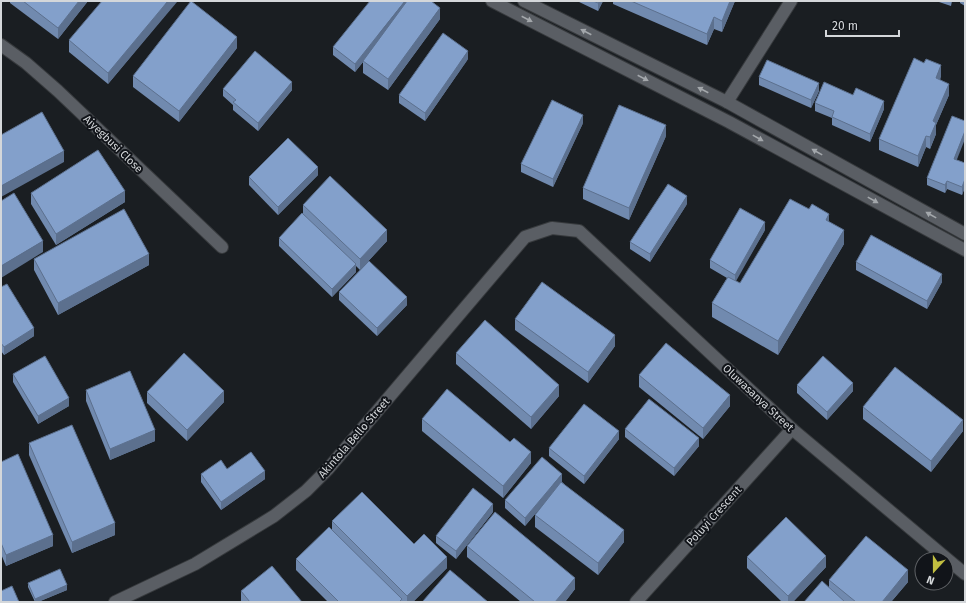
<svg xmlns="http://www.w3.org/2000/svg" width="966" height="603" font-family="'Fira Sans',sans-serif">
<rect width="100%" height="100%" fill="#1a1e22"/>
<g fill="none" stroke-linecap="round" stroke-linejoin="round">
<defs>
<g id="minor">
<path d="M1 45 26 63 58 91 222 247"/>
<path d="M727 102 791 1"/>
<path d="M115 602 195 564 274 516 306 491 328 469 525 237 552 228 579 231 792 429 965 574"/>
<path d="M636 602 792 429"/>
</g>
<g id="tertiary">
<path d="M492 1 729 122 965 250"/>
<path d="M524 1 727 102 965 234"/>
</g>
</defs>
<use href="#minor" stroke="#373a3d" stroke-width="14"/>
<use href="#tertiary" stroke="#373a3d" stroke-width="14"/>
<use href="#minor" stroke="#5a5e64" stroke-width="12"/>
<use href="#tertiary" stroke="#5a5e64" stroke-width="12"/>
</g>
<g fill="#718aaf">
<path d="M10 1H88L58 39 10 3Z"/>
<path d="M177 1 108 84 69 52V40Z"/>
<path d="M577 1H603L598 11Z"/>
<path d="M613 1H735L722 32 714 29 707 45 613 4Z"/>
<path d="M936 1H952L951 6Z"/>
<path d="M960 1H965V6L960 3Z"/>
<path d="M440 19 388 90 363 73V62L355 72 333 55V47Z"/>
<path d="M237 48 179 122 133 87V76Z"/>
<path d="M468 59 425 121 399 103V95Z"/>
<path d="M759 77 819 91 811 108 759 85Z"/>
<path d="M941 77 940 79 949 95 936 125V134L930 149 926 147 918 167 879 150V139Z"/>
<path d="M223 89 292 90 258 131 233 110V105L223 96Z"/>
<path d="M815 103 884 109 870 142 832 125V118L815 111Z"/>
<path d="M583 123 553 187 521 172V164Z"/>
<path d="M666 136 629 220 583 199V188Z"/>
<path d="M957 160 965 163V187L962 195 947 189 945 193 927 185V178Z"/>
<path d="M318 175 278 215 249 185V177Z"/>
<path d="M31 193 125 202 56 245 31 204Z"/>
<path d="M687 204 650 262 630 249V242Z"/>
<path d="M303 205 387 241 360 270 356 266V272L332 297 279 246V238L303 214Z"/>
<path d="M829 222 844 244 778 355 712 317V303L727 278 710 268V260L765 230 735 281 740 283Z"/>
<path d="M34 259 149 265 58 315 34 270Z"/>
<path d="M856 262 942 282 927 309 856 270Z"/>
<path d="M1 287 34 336 4 355 1 351Z"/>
<path d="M339 292 407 305 377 336 339 300Z"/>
<path d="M515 319 615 346 588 383 515 330Z"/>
<path d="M456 353 559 396 531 429 456 364Z"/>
<path d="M13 374 69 406 38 424 13 382Z"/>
<path d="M639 375 730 406 703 439 639 387Z"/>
<path d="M797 385 853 391 827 420 797 393Z"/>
<path d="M86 390 155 441 110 460 86 401Z"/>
<path d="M147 392 224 402 187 441 147 403Z"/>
<path d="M863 407 963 431 931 472 863 419Z"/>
<path d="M422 419 531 463 503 498 422 431Z"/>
<path d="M625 429 699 446 674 476 625 437Z"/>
<path d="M619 439 584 484 549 456V448Z"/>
<path d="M29 443 115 535 72 553 29 455Z"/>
<path d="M1 462 53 546 6 566 1 554Z"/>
<path d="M227 469 265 479 221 510 201 482V474Z"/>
<path d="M562 482 624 542 598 575 535 527V515L555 490 525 526 505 508V500Z"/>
<path d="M493 512 456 559 436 543V536Z"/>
<path d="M332 521 447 568 413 602H328L296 570V559L332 529Z"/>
<path d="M467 546 575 589 565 602H521L467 557Z"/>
<path d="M747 557 826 567 793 602H782L747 568Z"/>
<path d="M829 580 908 582 891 602H804L829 588Z"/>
<path d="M28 583 67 590 38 602H35L28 587Z"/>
<path d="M241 591 302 602H241Z"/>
</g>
<g fill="#5c708e">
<path d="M79 1H88L58 39V28Z"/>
<path d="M168 1H177V2L108 84V73Z"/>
<path d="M405 1H410V3L355 72V64Z"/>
<path d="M599 1H603L598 11V3Z"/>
<path d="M730 1H735L722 32V21Z"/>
<path d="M440 8V19L388 90V79Z"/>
<path d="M714 17V29L707 45V34Z"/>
<path d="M237 37V48L179 122V111Z"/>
<path d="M468 51V59L425 121V113Z"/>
<path d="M941 65V77L936 89V78Z"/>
<path d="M292 82V90L258 131V123Z"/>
<path d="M819 83V91L811 108V100Z"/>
<path d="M949 84V95L936 125V134L930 149V137L933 121Z"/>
<path d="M884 101V109L870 142V134Z"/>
<path d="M583 115V123L553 187V179Z"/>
<path d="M666 125V136L629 220V208Z"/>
<path d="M965 131V139L954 167V159Z"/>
<path d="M926 136V147L918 167V156Z"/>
<path d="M64 151V162L1 197V186Z"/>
<path d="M318 167V175L278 215V207Z"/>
<path d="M965 179V187L962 195V187Z"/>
<path d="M947 181V189L945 193V185Z"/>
<path d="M125 191V202L56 245V234Z"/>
<path d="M687 196V204L650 262V254Z"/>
<path d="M829 214V228L826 220Z"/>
<path d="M765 222V230L735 283V275Z"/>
<path d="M387 230V241L360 270V259Z"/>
<path d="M844 230V244L778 355V341Z"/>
<path d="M43 241V252L1 278V266Z"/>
<path d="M149 254V265L58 315V303Z"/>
<path d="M356 264V272L332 297V289Z"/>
<path d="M942 274V282L927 309V301Z"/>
<path d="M407 297V305L377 336V328Z"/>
<path d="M34 328V336L4 355V347Z"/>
<path d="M615 335V346L588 383V372Z"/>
<path d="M853 383V391L827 420V412Z"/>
<path d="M559 385V396L531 429V417Z"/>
<path d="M224 391V402L187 441V430Z"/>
<path d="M730 395V406L703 439V428Z"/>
<path d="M69 398V406L38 424V416Z"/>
<path d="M963 420V431L931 472V461Z"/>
<path d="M155 430V441L110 460V449Z"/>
<path d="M619 431V439L584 484V476Z"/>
<path d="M699 438V446L674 476V468Z"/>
<path d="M531 452V463L503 498V486Z"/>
<path d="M265 471V479L221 510V502Z"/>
<path d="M562 474V482L525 526V518Z"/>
<path d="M493 504V512L456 559V551Z"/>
<path d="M115 523V535L72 553V542Z"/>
<path d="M624 530V542L598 575V563Z"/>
<path d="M53 535V546L6 566V555Z"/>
<path d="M826 556V567L793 602H788V596Z"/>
<path d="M447 557V568L413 602H407V596Z"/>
<path d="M908 570V582L891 602H882Z"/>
<path d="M2 575V587H1V576Z"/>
<path d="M575 578V589L565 602H555Z"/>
<path d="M67 585V590L38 602H35V599Z"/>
</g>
<g fill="#83a0cb" stroke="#5c708e">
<path d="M23 1H79L58 28Z"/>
<path d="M102 1H168L108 73 69 40Z"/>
<path d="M191 1 237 37 179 111 133 76Z"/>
<path d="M370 1H405L355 64 333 47Z"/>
<path d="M407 1H431L440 8 388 79 363 61Z"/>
<path d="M593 1H599L598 3Z"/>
<path d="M631 1H730L722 21 714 17 707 34Z"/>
<path d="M443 33 468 51 425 113 399 95Z"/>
<path d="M255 51 292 82 258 123 233 102 236 100 223 89Z"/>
<path d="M914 58 924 63 926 59 941 65 936 78 949 84 933 121 936 123 930 137 926 136 918 156 879 139Z"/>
<path d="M767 60 819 83 811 100 759 77Z"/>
<path d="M824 82 853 95 856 88 884 101 870 134 832 117 834 111 815 103Z"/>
<path d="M552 100 583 115 553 179 521 164Z"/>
<path d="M619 105 666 125 629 208 583 188Z"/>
<path d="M42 112 64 151 1 186V135Z"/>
<path d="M952 116 965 121V131L954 159 965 163V179L962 187 947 181 945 185 927 178Z"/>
<path d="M288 138 318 167 278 207 249 177Z"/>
<path d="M98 150 125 191 56 234 31 193Z"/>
<path d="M330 176 387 230 360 259 303 205Z"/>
<path d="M668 184 687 196 650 254 630 242Z"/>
<path d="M14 193 43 241 1 266V201Z"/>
<path d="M790 199 809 209 812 204 829 214 826 220 844 230 778 341 712 303 728 277 740 283Z"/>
<path d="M740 208 765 222 735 275 710 260Z"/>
<path d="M124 209 149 254 58 303 34 259Z"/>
<path d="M302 213 356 264 332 289 279 238Z"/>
<path d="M871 235 942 274 927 301 856 262Z"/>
<path d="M369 261 407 297 377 328 339 292Z"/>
<path d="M542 282 615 335 588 372 515 319Z"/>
<path d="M7 284 34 328 4 347 1 343V287Z"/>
<path d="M485 320 559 385 531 417 456 353Z"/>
<path d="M666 343 730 395 703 428 639 375Z"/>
<path d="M184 353 224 391 187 430 147 392Z"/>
<path d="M45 356 69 398 38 416 13 374Z"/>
<path d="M823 356 853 383 827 412 797 385Z"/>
<path d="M895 367 963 420 931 461 863 407Z"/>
<path d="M130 371 155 430 110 449 86 390Z"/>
<path d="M447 389 510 442 514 438 531 452 503 486 422 419Z"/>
<path d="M649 399 699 438 674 468 625 429Z"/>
<path d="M584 404 619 431 584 476 549 448Z"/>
<path d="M72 425 115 523 72 542 29 443Z"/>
<path d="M251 452 265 471 221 502 201 474 221 460 227 469Z"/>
<path d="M18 454 53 535 6 555 1 543V462Z"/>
<path d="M542 457 562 474 525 518 505 500Z"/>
<path d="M561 482 624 530 598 563 535 515Z"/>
<path d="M473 488 493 504 456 551 436 536Z"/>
<path d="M362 492 414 544 424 534 447 557 407 596 332 521Z"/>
<path d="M495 512 575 578 555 602H535L467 546Z"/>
<path d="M786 517 826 556 788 596 747 557Z"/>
<path d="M329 527 402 599 399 602H339L296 559Z"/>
<path d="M866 536 908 570 882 602H856L829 580Z"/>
<path d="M272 566 302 602H250L241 591Z"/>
<path d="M60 569 67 585 35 599 28 583Z"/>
<path d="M450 570 488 602H425L423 601Z"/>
<path d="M822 581 845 602H804Z"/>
<path d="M12 586 19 602H1V591Z"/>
</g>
<defs><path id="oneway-solid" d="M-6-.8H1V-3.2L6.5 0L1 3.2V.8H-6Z"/></defs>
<g fill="#a3a7ab">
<use href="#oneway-solid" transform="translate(527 19) rotate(27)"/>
<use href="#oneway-solid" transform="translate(586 32) rotate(-153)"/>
<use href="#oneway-solid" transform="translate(643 78) rotate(27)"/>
<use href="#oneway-solid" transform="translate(703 90) rotate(-153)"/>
<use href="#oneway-solid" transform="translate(758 138) rotate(29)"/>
<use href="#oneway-solid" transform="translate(817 152) rotate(-151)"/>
<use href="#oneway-solid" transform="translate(873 200) rotate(29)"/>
<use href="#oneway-solid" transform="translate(931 215) rotate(-151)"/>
</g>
<g text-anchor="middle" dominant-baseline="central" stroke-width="4" stroke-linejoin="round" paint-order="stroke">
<g font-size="11" fill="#d4d7da" stroke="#111419">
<text transform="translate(113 144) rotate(44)">Aiyegbusi Close</text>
<text transform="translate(758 398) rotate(43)">Oluwasanya Street</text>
<text transform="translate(354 438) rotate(-49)">Akintola Bello Street</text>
<text transform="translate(714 516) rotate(-48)">Poluyi Crescent</text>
</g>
</g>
<rect width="966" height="603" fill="none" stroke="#d4d7da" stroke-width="4"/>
<g transform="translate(934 571) rotate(201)"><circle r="19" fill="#111419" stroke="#5f6266"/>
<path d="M0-3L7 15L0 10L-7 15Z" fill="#c1be40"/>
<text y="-6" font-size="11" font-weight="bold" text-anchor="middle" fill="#d4d7da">N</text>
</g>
<path d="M826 30v6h73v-6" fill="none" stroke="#d4d7da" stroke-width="2"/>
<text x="832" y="30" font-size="12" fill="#d4d7da" stroke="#111419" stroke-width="3" paint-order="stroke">20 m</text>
</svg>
